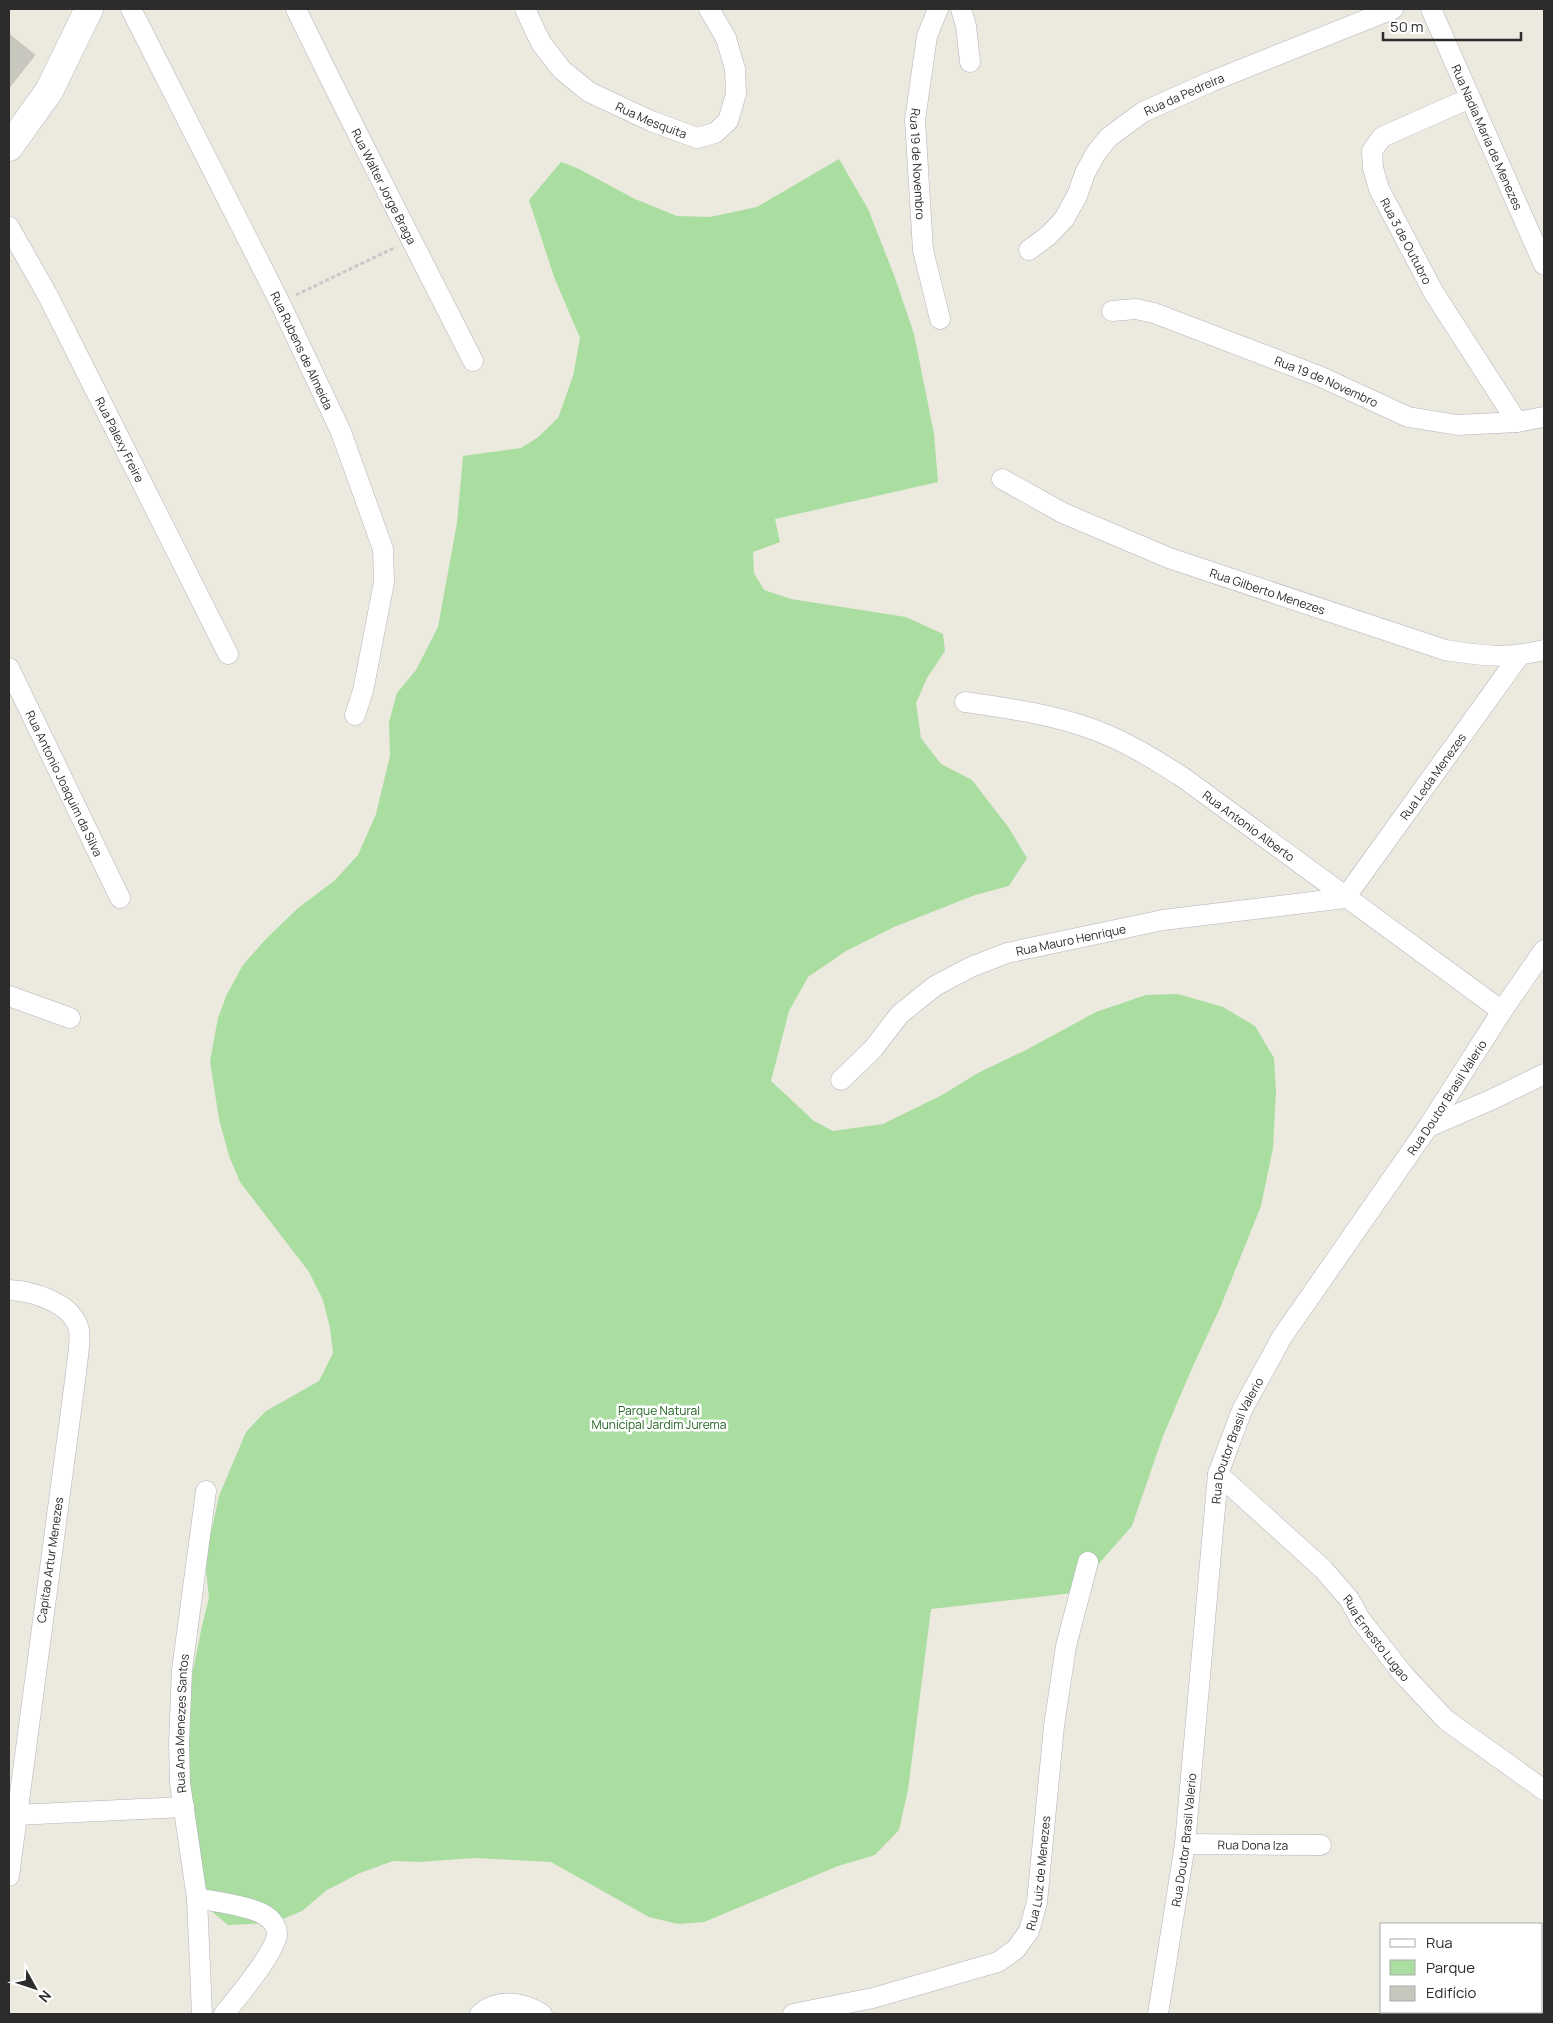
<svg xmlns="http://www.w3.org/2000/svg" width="1553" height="2023" font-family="Manrope,sans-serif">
<rect width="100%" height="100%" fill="#ece9df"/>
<path fill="#a9dea0" d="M839 159 868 209 894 275 914 334 934 434 938 482 775 519 780 542 753 552 754 573 764 590 791 599 906 617 943 634 945 651 927 678 916 703 921 738 941 764 972 780 1009 828 1027 858 1009 886 975 895 894 927 846 951 808 977 789 1011 771 1081 814 1121 833 1131 883 1124 942 1095 978 1073 1026 1050 1096 1012 1146 995 1178 994 1223 1007 1255 1026 1274 1058 1276 1092 1273 1148 1261 1206 1220 1308 1193 1366 1163 1436 1132 1526 1073 1593 931 1609 908 1790 899 1830 875 1855 838 1866 704 1922 678 1924 649 1917 551 1862 475 1858 419 1862 393 1861 360 1873 327 1890 302 1911 273 1923 228 1925 205 1906 181 1730 202 1626 209 1598 205 1560 219 1496 246 1432 266 1411 319 1381 333 1353 330 1328 323 1300 309 1272 240 1182 229 1156 219 1119 210 1061 218 1018 227 994 243 965 265 940 298 908 334 881 358 855 376 814 390 756 389 722 397 693 416 670 438 627 457 523 463 456 521 448 537 438 558 418 573 376 580 338 554 277 529 200 561 162 577 168 635 199 677 216 710 217 757 207Z"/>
<path fill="#c8c7bd" stroke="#c8c5b9" d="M9 34 35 55 9 88Z"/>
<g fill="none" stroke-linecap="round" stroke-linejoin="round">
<defs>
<g id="minor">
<path id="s1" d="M131 9 280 303 341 432 383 549 384 582 363 691 355 715"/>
<path id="s2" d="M296 9C353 127 414 244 473 361"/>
<path id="s3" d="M525 9 541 43 562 70 589 92 651 121 697 138 715 133 728 121 736 94 735 69 726 38 709 9"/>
<path id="s4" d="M938 9 927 36 915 120 923 250 940 319"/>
<path d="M961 9 966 26 970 62"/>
<path id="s5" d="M1431 9 1544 265"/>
<path id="s6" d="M1470 98 1382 137 1372 151 1373 168 1379 189 1434 293 1517 422"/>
<path id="s7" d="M9 227 47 294 228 654"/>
<path id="s8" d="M1029 250 1049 235 1064 219 1077 196 1085 173 1096 153 1109 137 1143 112 1210 82 1393 9"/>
<path id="s9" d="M1112 311 1136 309 1154 313 1319 376 1408 417 1458 425 1517 422 1544 417"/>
<path id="s10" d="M1002 479 1063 513 1169 558 1445 650C1483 656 1506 659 1544 650"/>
<path id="s11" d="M9 668 120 898"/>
<path id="s12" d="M965 702C1021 710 1078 718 1128 745 1147 754 1164 766 1181 776L1502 1011"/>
<path id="s13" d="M1345 898 1519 656"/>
<path d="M9 996 70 1018"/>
<path id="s14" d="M841 1080 873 1049 900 1014 935 986 971 967 1007 953 1163 920 1345 898"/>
<path d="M1428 1127 1493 1099 1544 1074"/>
<path d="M9 1290C33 1291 73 1303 79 1330 81 1343 77 1360 76 1373L9 1876"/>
<path id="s15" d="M1218 1474 1323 1569 1349 1599 1360 1619 1403 1674 1446 1720 1544 1790"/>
<path d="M15 1815 184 1807"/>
<path id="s16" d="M1185 1844 1321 1845"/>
<path d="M197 1898C215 1902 245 1905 261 1913 269 1917 277 1924 277 1934 276 1952 236 1999 224 2014"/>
<path id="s17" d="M202 2014 197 1898 180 1783 179 1743 182 1670 206 1491"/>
<path d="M480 2014C498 1998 522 2002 542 2014"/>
<path id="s18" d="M793 2014 873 1998 998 1962 1016 1949 1029 1931 1037 1902 1054 1726 1066 1646 1088 1562"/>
<path id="s19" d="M1158 2014 1185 1844 1218 1474 1242 1410 1282 1337 1428 1127 1502 1011 1544 950"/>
</g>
<path id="secondary" d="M9 147 49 91 89 9"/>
</defs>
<use href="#minor" stroke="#b2b2be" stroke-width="21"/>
<use href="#secondary" stroke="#b2b2be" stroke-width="29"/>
<path stroke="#c8c8c8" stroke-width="3" stroke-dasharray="4 2.5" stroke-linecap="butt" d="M296 295 396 247"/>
<use href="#minor" stroke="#fff" stroke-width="20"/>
<use href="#secondary" stroke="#fff" stroke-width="28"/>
</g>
<g text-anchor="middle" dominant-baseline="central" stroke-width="5" stroke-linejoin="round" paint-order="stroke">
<g font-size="12" fill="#2c2c2c" stroke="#fff">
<text stroke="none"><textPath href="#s8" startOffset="228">Rua da Pedreira</textPath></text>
<text stroke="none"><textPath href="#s3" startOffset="175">Rua Mesquita</textPath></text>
<text stroke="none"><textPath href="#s5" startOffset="140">Rua Nadia Maria de Menezes</textPath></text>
<text stroke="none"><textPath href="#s4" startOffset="158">Rua 19 de Novembro</textPath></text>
<text stroke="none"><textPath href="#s2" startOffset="198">Rua Walter Jorge Braga</textPath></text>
<text stroke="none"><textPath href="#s6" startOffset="211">Rua 3 de Outubro</textPath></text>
<text stroke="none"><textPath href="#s1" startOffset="382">Rua Rubens de Almeida</textPath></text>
<text stroke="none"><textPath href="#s9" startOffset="228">Rua 19 de Novembro</textPath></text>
<text stroke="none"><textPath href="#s7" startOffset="240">Rua Palexy Freire</textPath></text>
<text stroke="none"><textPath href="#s10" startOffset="289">Rua Gilberto Menezes</textPath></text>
<text stroke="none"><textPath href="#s13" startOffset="150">Rua Leda Menezes</textPath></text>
<text stroke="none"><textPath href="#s11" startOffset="128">Rua Antonio Joaquim da Silva</textPath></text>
<text stroke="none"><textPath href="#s12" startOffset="315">Rua Antonio Alberto</textPath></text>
<text stroke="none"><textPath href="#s14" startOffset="278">Rua Mauro Henrique</textPath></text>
<text stroke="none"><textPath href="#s19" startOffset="986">Rua Doutor Brasil Valerio</textPath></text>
<text stroke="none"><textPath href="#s19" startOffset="581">Rua Doutor Brasil Valerio</textPath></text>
<text transform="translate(50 1560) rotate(-82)">Capitao Artur Menezes</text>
<text stroke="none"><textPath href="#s15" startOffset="229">Rua Ernesto Lugao</textPath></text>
<text stroke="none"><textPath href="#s17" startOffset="292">Rua Ana Menezes Santos</textPath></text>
<text stroke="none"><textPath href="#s19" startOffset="176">Rua Doutor Brasil Valerio</textPath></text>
<text stroke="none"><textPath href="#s16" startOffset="68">Rua Dona Iza</textPath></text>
<text stroke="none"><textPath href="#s18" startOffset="315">Rua Luiz de Menezes</textPath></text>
</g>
<g font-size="12" fill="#216420" stroke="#fff">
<text x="659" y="1410">Parque Natural<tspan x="659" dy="14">Municipal Jardim Jurema</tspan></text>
</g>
</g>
<rect width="1553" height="2023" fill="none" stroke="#2c2c2c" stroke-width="20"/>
<rect x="1380" y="1923" width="162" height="90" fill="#ffffff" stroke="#ababab"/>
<rect x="1390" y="1939" width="25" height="8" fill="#ffffff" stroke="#ababab"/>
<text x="1426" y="1948" font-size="15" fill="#2c2c2c">Rua</text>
<rect x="1390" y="1960" width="25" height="15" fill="#a9dea0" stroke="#ababab"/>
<text x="1426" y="1973" font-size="15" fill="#2c2c2c">Parque</text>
<rect x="1390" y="1986" width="25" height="15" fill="#c8c7bd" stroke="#ababab"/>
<text x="1426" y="1998" font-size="15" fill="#2c2c2c">Edifício</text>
<g transform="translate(35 1988) rotate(130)" stroke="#ffffff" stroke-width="4" paint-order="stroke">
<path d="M0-4L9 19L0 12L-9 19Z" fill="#2c2c2c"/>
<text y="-8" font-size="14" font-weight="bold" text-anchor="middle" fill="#2c2c2c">N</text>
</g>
<path d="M1383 32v8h138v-8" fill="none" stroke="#2c2c2c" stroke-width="2.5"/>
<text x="1390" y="32" font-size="15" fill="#2c2c2c" stroke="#ffffff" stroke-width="4" paint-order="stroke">50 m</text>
</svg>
